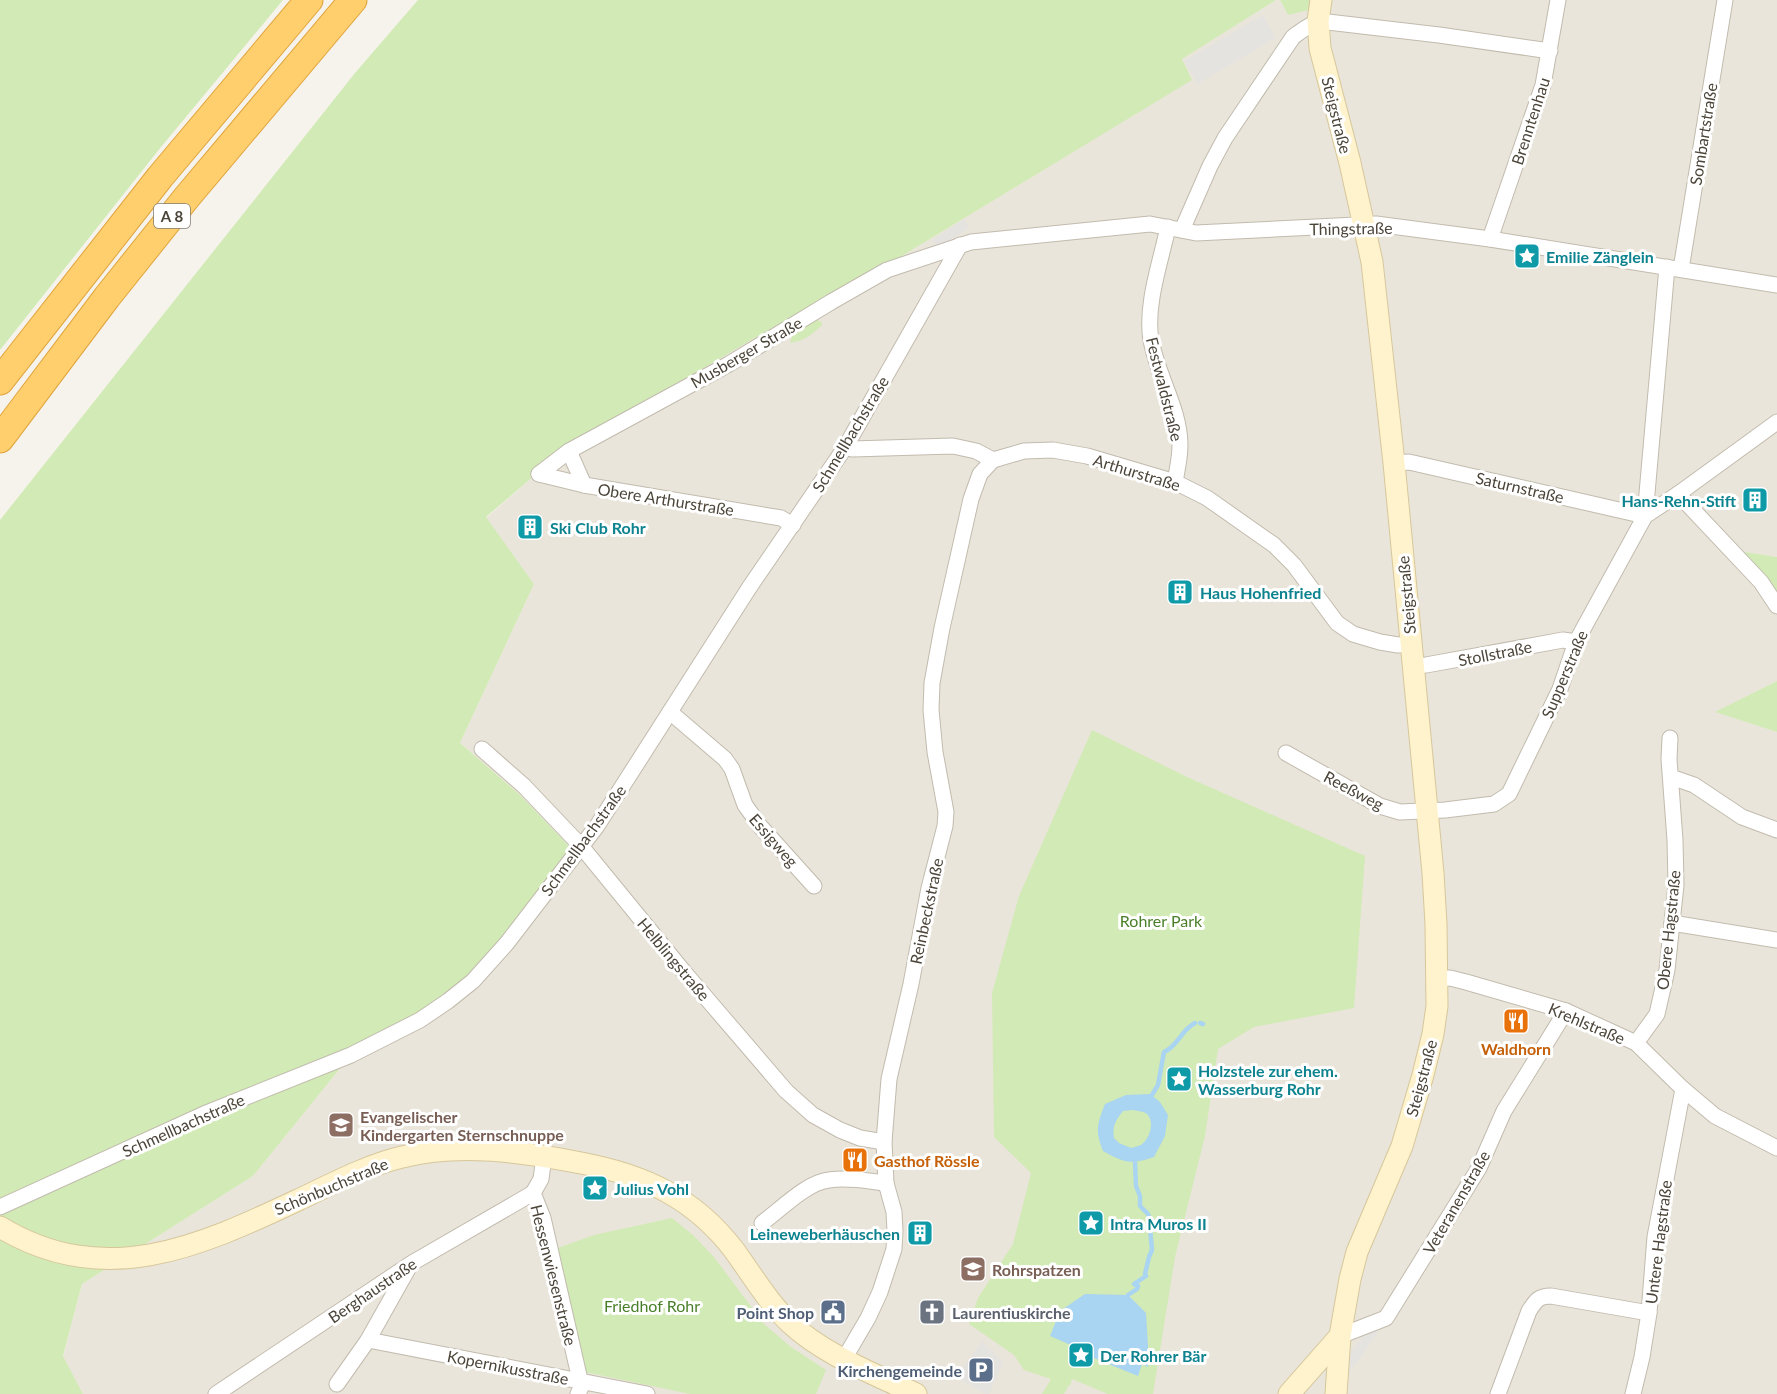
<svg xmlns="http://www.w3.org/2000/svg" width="1777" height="1394" font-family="Lato,sans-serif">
<rect width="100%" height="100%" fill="#f6f3ec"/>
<path fill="#eae5da" d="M1276 0H1280L1288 15 1315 0H1777V557L1732 551 1777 606V681L1716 712 1777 732V1394H83L63 1357 82 1284 253 1176 351 1055 580 846 568 845 519 794 460 743 534 584 486 518 563 451 753 339 897 259 1191 80 1181 59Z"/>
<g fill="#d2eab5">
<path d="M0 0H283L161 147 0 350Z"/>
<path d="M418 0H1276L1182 59 1192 80 897 259 753 339 563 451 486 517 534 584 460 743 519 794 568 845 581 846 473 981 351 1055 253 1176 82 1284 63 1356 83 1394H0V520L355 73Z"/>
<path d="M1280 0H1315L1313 9 1288 15Z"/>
<path d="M816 318 822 323V325C812 335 804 341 790 343L793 333Z"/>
<path d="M1731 550 1777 557V606Z"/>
<path d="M1777 681V732L1715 712Z"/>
<path d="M1092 730 1187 777 1365 856 1354 1008 1254 1027 1218 1049 1205 1136 1175 1257 1153 1394H1108L1072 1379 1070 1386 1069 1385 1064 1394H1042L1051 1379 1024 1370 1014 1355 969 1324 978 1298 1013 1244 1031 1173 994 1137 992 993 1019 896Z"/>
<path d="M672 1218 693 1235 714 1257 764 1324 791 1347 826 1370 816 1394H690L585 1372 555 1249 594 1235Z"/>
</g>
<g fill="#e5e3e0">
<path d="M1263 15 1276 38 1197 84 1184 61Z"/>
<path d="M964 219 969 228 938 248 932 240Z"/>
<path d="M1379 1331 1354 1367H1340L1366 1332Z"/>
<path d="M982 1341 1003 1362 989 1394H985L956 1377Z"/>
</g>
<g fill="#a9d4f2" fill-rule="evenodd">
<path d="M1150 1094 1160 1102 1168 1115 1165 1136 1154 1157C1131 1165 1124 1163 1103 1151 1095 1130 1097 1125 1105 1104L1126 1095ZM1133 1110C1138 1111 1143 1111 1147 1114 1155 1122 1150 1139 1141 1145 1138 1146 1135 1147 1131 1148L1119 1143 1114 1138C1112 1126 1116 1120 1123 1111Z"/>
<path d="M1085 1294 1128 1295 1146 1313 1148 1346V1367L1142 1364 1138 1376 1089 1356V1353L1050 1336 1060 1311Z"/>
</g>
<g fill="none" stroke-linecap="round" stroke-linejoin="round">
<g stroke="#a9d4f2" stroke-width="4.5">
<path d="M1200 1023 1203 1024"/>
<path d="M1152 1095 1158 1085 1164 1052C1178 1046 1181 1030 1195 1023"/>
<path d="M1128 1295 1137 1289 1138 1286 1134 1284 1146 1276 1145 1274 1149 1257 1152 1250 1150 1228 1151 1223 1148 1214 1140 1206V1196L1136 1186 1135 1163"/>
</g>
<defs>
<g id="street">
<path d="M1168 227C1161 261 1145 305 1151 340 1157 375 1180 409 1180 445 1180 458 1177 470 1175 482"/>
<path d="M1182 230 1210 166 1225 138 1293 37C1305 28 1313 21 1328 22L1439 35 1550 51"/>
<path d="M1490 239 1543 85 1558 0"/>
<path d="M1681 269 1725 0"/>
<path d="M846 446 852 449 953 446 976 451 993 460 1024 451 1053 450 1087 456 1175 482 1207 498 1274 545 1294 565 1337 623 1353 634 1380 642 1398 645 1411 644"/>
<path d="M569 451 584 485"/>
<path d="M1394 463 1409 462 1645 516 1667 267"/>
<path d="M539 474 569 451 729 364 831 302 887 270 971 242 1150 224 1196 233 1376 224 1490 239 1777 285"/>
<path d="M539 474 584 485 781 518 793 525"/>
<path d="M1678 494 1761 582 1777 606"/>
<path d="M1413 666 1426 665 1563 640 1576 642"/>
<path d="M670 712 725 759 732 769 745 805 760 826 814 886"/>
<path d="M482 749 524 786 581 846 684 972 786 1091 813 1115 840 1130 860 1138 884 1142"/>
<path d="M1286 753 1380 806 1400 812 1445 810 1494 804 1509 794 1560 689 1576 642 1645 516 1678 494 1777 422"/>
<path d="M1671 777 1694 785 1742 817 1777 830"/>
<path d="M1672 923 1777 940"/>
<path d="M1437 979 1450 978 1466 982 1566 1011 1636 1043 1683 1089 1715 1116 1777 1148"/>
<path d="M1636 1043 1657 1014 1667 970 1676 885 1675 840 1669 759 1670 738"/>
<path d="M533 1193 543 1218 580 1380 581 1387 578 1394"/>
<path d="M533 1193 541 1179 544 1157"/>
<path d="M0 1207 204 1114 351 1055 420 1020 448 1001 473 981 507 943 597 826 749 588 846 446 960 245"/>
<path d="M762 1223C780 1210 807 1182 829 1180 848 1177 867 1181 886 1183"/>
<path d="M1340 1336 1386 1318 1479 1168 1504 1111 1566 1011"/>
<path d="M368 1340 647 1394"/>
<path d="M844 1359 868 1318 880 1292 894 1249 895 1231 894 1212 886 1183 884 1142 889 1079 911 984 929 888 945 826 946 812 935 752 931 710 932 683 942 628 971 499 980 474 993 460"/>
<path d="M337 1384 368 1340 409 1267"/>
<path d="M216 1394 412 1263 533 1193"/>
<path d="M1498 1394 1529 1311C1536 1300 1539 1296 1551 1296L1649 1313"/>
<path d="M1633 1394 1642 1357 1649 1313 1655 1237 1683 1089"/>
</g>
<g id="secondary">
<path d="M1321 0 1318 21 1320 48 1350 163 1372 262 1394 463 1433 873 1436 924 1437 1006 1433 1034 1423 1075 1402 1146 1357 1252 1350 1279 1340 1336 1336 1394"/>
<path d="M0 1227C104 1290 198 1247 298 1200 332 1184 365 1166 402 1157 460 1142 524 1152 581 1163 645 1175 694 1198 734 1250 752 1275 768 1302 790 1323 824 1355 875 1374 916 1394"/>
<path d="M1289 1394 1340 1336"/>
</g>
<g id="highway">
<path d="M0 381 160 177 309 0"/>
<path d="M0 439 107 297 187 197 353 0"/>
</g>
</defs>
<use href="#street" stroke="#c2bbae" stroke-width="17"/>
<use href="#secondary" stroke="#d6c79b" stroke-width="23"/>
<use href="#highway" stroke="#e0a43c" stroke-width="29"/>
<use href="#street" stroke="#fff" stroke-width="15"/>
<use href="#secondary" stroke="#fff3cd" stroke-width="21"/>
<use href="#highway" stroke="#ffcf6e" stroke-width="27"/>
</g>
<defs>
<symbol id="sight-square" viewBox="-11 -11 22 22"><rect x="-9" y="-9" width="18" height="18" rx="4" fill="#0f9aa8" stroke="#fff"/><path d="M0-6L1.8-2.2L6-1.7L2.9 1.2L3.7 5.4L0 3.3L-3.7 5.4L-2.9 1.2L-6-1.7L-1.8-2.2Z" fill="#fff"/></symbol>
<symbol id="building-square" viewBox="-11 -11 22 22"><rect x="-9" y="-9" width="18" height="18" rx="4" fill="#0f9aa8" stroke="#fff"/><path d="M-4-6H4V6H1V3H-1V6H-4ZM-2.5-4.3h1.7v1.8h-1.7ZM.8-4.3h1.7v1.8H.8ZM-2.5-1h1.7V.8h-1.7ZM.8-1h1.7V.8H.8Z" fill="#fff"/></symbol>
<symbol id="restaurant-square" viewBox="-11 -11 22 22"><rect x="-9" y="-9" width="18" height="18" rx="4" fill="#e8710a" stroke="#fff"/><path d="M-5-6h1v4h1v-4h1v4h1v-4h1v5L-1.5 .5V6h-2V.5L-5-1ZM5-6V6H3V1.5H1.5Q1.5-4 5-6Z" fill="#fff"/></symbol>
<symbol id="school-square" viewBox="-11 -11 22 22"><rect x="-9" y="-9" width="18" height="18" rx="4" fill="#8d6e63" stroke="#fff"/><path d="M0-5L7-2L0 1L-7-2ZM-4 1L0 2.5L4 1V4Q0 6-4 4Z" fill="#fff"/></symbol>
<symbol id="civic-square" viewBox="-11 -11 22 22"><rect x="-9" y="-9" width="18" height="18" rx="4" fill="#5c6f8a" stroke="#fff"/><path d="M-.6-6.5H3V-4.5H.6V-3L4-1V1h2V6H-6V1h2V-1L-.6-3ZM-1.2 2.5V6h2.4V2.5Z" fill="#fff"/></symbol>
<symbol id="church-square" viewBox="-11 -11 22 22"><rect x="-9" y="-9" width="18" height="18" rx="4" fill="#6b7280" stroke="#fff"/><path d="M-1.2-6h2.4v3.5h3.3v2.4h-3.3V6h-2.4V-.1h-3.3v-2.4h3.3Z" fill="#fff"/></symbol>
<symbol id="parking-square" viewBox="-11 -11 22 22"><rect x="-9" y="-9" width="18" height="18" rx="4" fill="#5c6f8a" stroke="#fff"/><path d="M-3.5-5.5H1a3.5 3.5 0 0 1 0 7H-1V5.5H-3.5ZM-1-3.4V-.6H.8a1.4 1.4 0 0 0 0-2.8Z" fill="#fff"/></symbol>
</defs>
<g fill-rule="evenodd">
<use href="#sight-square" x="1512" y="241" width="30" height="30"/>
<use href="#building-square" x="1740" y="485" width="30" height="30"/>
<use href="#building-square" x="515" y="512" width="30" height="30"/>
<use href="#building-square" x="1165" y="577" width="30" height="30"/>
<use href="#restaurant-square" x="1501" y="1006" width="30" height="30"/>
<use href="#sight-square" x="1164" y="1064" width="30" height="30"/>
<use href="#school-square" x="326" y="1110" width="30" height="30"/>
<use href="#restaurant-square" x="840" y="1145" width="30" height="30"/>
<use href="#sight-square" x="580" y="1173" width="30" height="30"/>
<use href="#sight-square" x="1076" y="1208" width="30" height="30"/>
<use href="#building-square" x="905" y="1218" width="30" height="30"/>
<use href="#school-square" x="958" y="1254" width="30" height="30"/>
<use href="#civic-square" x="818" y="1297" width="30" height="30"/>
<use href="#church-square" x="917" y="1297" width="30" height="30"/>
<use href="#sight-square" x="1066" y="1340" width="30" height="30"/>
<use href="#parking-square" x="966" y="1355" width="30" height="30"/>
</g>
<g text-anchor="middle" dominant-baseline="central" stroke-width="6" stroke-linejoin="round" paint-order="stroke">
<rect fill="#fff" stroke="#817c74" stroke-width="1.5" x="154" y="204" width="36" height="24" rx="4.5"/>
<g font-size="15" font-weight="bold" fill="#4b4439">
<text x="172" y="216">A 8</text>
</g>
<g font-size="16" fill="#4b4439" stroke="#fff">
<text transform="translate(1337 115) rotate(76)">Steigstraße</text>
<text transform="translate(1530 121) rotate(-72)">Brenntenhau</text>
<text transform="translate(1703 134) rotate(-81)">Sombartstraße</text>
<text transform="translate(1351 228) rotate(-1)">Thingstraße</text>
<text transform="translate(746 352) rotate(-30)">Musberger Straße</text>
<text transform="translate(1165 389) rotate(76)">Festwaldstraße</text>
<text transform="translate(850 434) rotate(-59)">Schmellbachstraße</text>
<text transform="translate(1137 472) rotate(17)">Arthurstraße</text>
<text transform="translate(1520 487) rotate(13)">Saturnstraße</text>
<text transform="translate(666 499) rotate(9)">Obere Arthurstraße</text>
<text transform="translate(1406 595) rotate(-95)">Steigstraße</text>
<text transform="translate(1495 653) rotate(-11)">Stollstraße</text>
<text transform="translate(1564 674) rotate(-67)">Supperstraße</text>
<text transform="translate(1354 790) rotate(28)">Reeßweg</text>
<text transform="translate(583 840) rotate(-54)">Schmellbachstraße</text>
<text transform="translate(774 840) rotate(49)">Essigweg</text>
<text transform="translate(926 911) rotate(-78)">Reinbeckstraße</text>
<text transform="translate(1668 930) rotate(-84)">Obere Hagstraße</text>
<text transform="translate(674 959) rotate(50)">Helblingstraße</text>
<text transform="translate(1587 1023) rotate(23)">Krehlstraße</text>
<text transform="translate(1421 1078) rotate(-75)">Steigstraße</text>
<text transform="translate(183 1125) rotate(-24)">Schmellbachstraße</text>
<text transform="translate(331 1186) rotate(-23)">Schönbuchstraße</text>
<text transform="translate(1456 1202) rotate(-60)">Veteranenstraße</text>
<text transform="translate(1658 1242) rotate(-83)">Untere Hagstraße</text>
<text transform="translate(554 1275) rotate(76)">Hessenwiesenstraße</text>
<text transform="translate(372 1290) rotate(-34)">Berghaustraße</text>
<text transform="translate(508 1367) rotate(11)">Kopernikusstraße</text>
</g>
<g font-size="16" font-weight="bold" fill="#0d838f" stroke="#fff" text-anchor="start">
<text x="1546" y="256">Emilie Zänglein</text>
<text x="1736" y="500" text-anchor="end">Hans-Rehn-Stift</text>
<text x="550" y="527">Ski Club Rohr</text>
<text x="1200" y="592">Haus Hohenfried</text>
<text x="1198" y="1070">Holzstele zur ehem.<tspan x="1198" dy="18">Wasserburg Rohr</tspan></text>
<text x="614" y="1188">Julius Vohl</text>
<text x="1110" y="1223">Intra Muros II</text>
<text x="900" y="1233" text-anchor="end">Leineweberhäuschen</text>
<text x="1100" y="1355">Der Rohrer Bär</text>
</g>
<g font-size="16" fill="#4a7f2a" stroke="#fff">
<text x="1161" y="920">Rohrer Park</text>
<text x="652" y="1305">Friedhof Rohr</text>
</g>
<g font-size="16" font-weight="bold" fill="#c56008" stroke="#fff">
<text x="1516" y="1048">Waldhorn</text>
<text x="874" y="1160" text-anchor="start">Gasthof Rössle</text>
</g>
<g font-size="16" font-weight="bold" fill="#785e54" stroke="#fff" text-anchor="start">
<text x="360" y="1116">Evangelischer<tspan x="360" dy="18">Kindergarten Sternschnuppe</tspan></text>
<text x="992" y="1269">Rohrspatzen</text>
</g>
<g font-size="16" font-weight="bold" fill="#4e5e75" stroke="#fff" text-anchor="end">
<text x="814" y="1312">Point Shop</text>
<text x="962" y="1370">Kirchengemeinde</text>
</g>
<g font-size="16" font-weight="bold" fill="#5b616d" stroke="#fff" text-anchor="start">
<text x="952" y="1312">Laurentiuskirche</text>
</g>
</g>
</svg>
